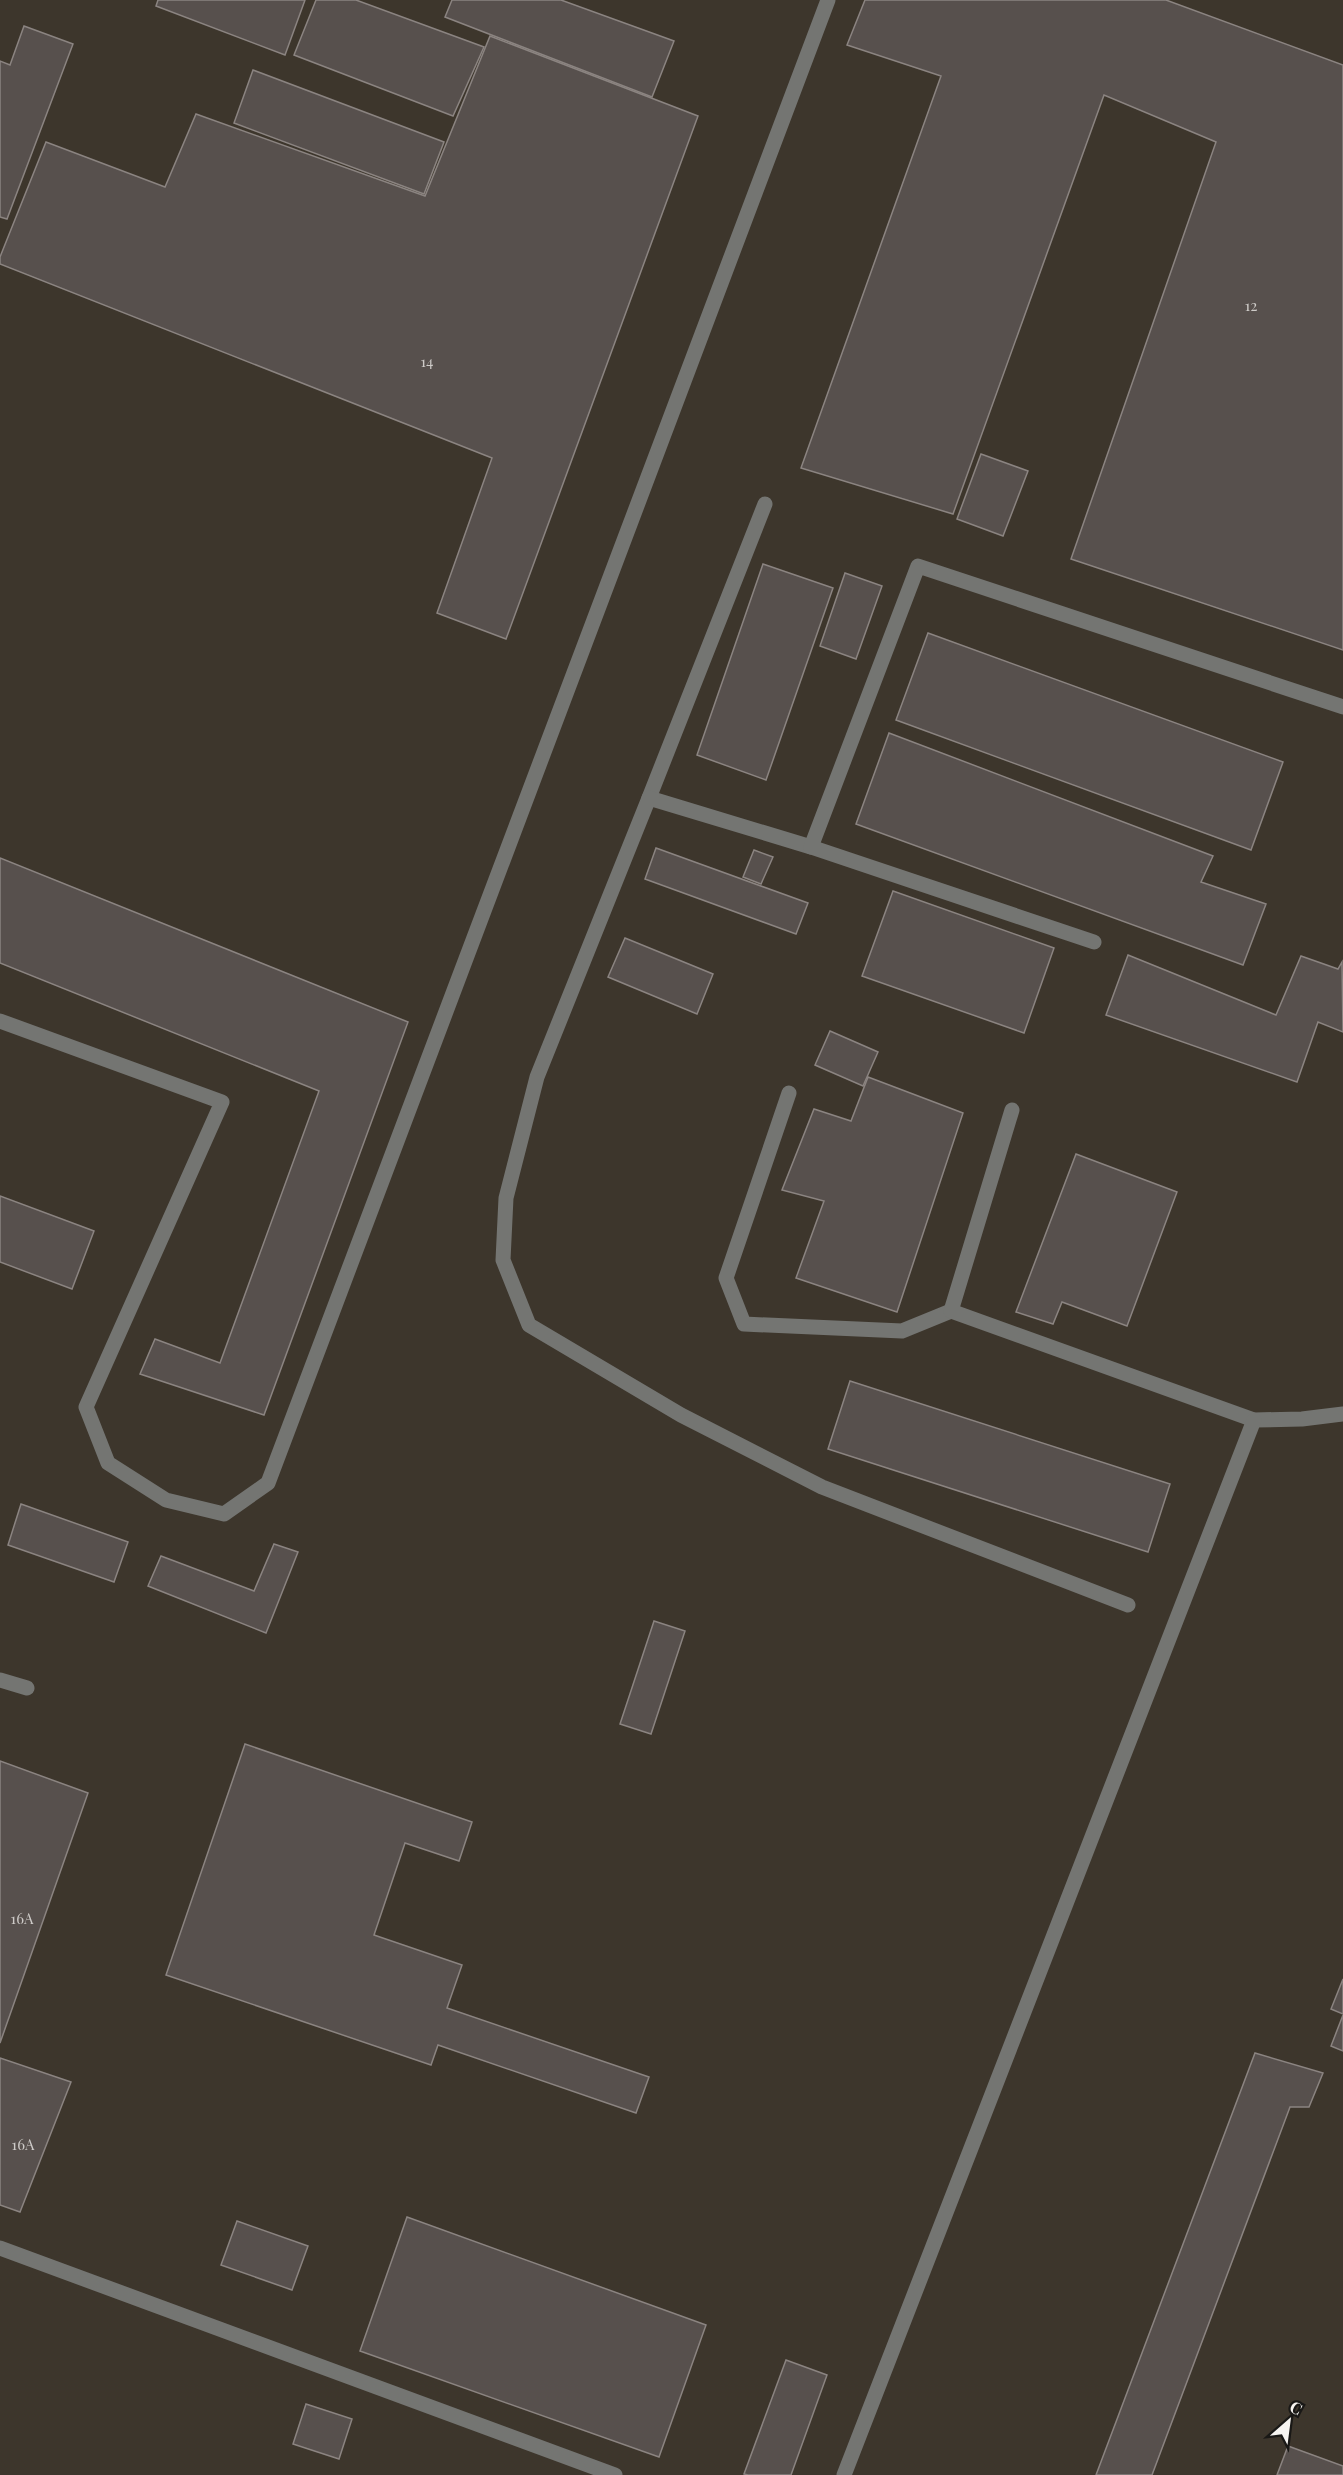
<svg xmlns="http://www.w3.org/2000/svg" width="1343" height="2475" font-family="'Playfair Display',serif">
<rect width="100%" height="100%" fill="#332f2b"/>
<rect fill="#3d362c" x="0" y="0" width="1343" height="2475"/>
<g fill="#57504d" stroke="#8b8481" stroke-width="1.5">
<path d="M158 0H305L285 55 156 6Z"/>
<path d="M316 0H356L484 47 453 116 294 55Z"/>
<path d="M452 0H561L674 41 652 97 445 17Z"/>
<path d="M865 0H1166L1343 65V650L1071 559 1216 142 1104 95 953 514 801 468 941 76 847 45Z"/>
<path d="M24 26 73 44 7 219 0 217V61L10 65Z"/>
<path d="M490 36 698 116 506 639 437 613 492 458 0 264V257L46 142 165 187 196 114 425 196Z"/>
<path d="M253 70 444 142 424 194 234 123Z"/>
<path d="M981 454 1028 471 1003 536 957 519Z"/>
<path d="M763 564 833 588 766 780 697 755Z"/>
<path d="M845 573 882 586 856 659 820 646Z"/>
<path d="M928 633 1283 762 1251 850 896 720Z"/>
<path d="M889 733 1213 856 1201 882 1266 904 1243 965 856 824Z"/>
<path d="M656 848 808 903 796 934 645 879Z"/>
<path d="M754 850 773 857 761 884 743 877Z"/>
<path d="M0 858 408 1022 264 1415 140 1374 155 1339 220 1363 319 1091 0 963Z"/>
<path d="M893 891 1054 948 1024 1033 862 976Z"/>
<path d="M625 938 713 974 697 1014 608 977Z"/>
<path d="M1128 955 1276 1015 1301 956 1338 969 1342 962 1343 1032 1318 1022 1297 1082 1106 1015Z"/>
<path d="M830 1031 878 1052 863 1086 815 1065Z"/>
<path d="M868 1077 963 1113 897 1312 796 1278 824 1201 782 1190 814 1109 851 1121Z"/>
<path d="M1076 1154 1177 1192 1127 1326 1062 1302 1053 1324 1016 1312Z"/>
<path d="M0 1196 94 1231 72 1289 0 1262Z"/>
<path d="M850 1381 1170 1484 1148 1552 828 1449Z"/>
<path d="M21 1504 128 1542 114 1582 8 1545Z"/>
<path d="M274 1544 298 1552 266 1633 148 1586 161 1556 254 1591Z"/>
<path d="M654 1621 685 1631 651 1734 620 1724Z"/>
<path d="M245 1744 472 1822 459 1861 405 1843 374 1935 462 1965 447 2008 649 2077 636 2113 438 2045 431 2065 166 1975Z"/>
<path d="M0 1761 88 1793 0 2043Z"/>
<path d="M1343 1979V2014L1331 2009Z"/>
<path d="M1343 2015V2051L1331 2046Z"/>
<path d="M1255 2053 1323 2073 1309 2107H1290L1152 2475H1096Z"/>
<path d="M0 2058 71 2082 20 2212 0 2205Z"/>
<path d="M407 2217 706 2325 659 2457 360 2351Z"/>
<path d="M237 2221 308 2246 292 2290 221 2265Z"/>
<path d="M786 2360 827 2375 791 2475H748L744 2474Z"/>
<path d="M306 2404 352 2419 339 2459 293 2444Z"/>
<path d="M1288 2446 1343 2466V2475H1277Z"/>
</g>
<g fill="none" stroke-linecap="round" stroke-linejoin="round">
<g stroke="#747572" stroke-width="15">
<path d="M649 798 765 504"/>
<path d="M811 847 649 798 537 1077 506 1198 503 1260 529 1325 681 1415 822 1487 1128 1605"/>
<path d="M1094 942 811 847 918 566 1343 707"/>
<path d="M0 1021 222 1102 86 1407 108 1463 166 1500 224 1514 268 1483 828 0"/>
<path d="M789 1093 726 1278 744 1324 902 1331 951 1311"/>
<path d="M1012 1110 951 1311 1254 1420 1302 1419 1343 1414"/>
<path d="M0 1680 27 1688"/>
<path d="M0 2248 615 2475"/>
<path d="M844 2475 1254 1420"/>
</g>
</g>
<g text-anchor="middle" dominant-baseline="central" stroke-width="5" stroke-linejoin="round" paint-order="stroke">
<g font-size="15" fill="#cecbc8">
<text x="1251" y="305">12</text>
<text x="427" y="361">14</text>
<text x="22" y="1918">16А</text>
<text x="23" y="2144">16А</text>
</g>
</g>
<g transform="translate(1289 2421) rotate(28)" stroke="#191816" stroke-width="4.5" paint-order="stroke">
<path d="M0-4.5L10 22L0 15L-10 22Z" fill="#f6f4f1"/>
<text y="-9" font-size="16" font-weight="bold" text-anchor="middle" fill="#f6f4f1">С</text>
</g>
</svg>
